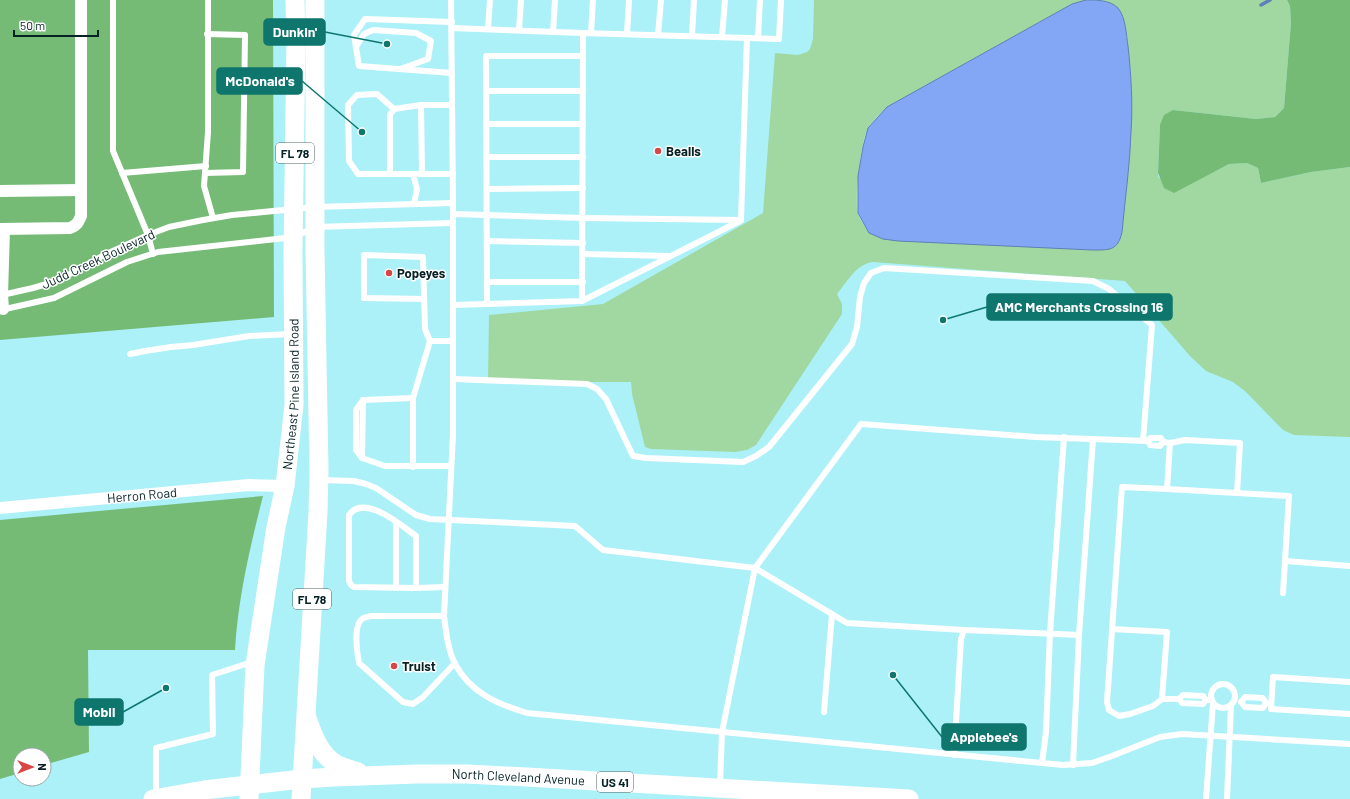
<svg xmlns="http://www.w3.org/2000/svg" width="1350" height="799" font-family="Barlow,sans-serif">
<rect width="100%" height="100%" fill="#acf1f8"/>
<path fill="#a1d8a1" d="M814 0H1092L1072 4 887 107C881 113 873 120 868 128 861 140 854 200 858 214 860 221 866 227 869 233L1131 131V73L1126 35 1108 2 1099 0H1287L1290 6 1291 23 1284 108 1275 117 1256 119 1173 110 1160 125 1158 173V177L1174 192 1229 164 1247 163 1258 168 1261 183 1311 172 1350 167V437L1294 435 1283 430 1245 391 1233 382 1206 371 1190 356 1125 281 873 262C856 264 847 282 837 294L842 304V314L756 445 747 450 735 452 651 449 645 447 632 394 631 382H488L489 315 603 304 763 213 775 53 798 55 807 52 810 49 813 39Z"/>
<g fill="#75bb76">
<path d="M0 0H273L274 317 0 340Z"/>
<path d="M1287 0H1350V167L1311 172 1261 183 1258 168 1247 163 1229 164 1174 193 1164 188 1158 173 1160 125 1164 115 1173 110 1256 119 1275 117 1284 108 1291 23 1290 6Z"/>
<path d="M263 496C250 547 238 598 235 650H88L89 752 44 765V755H20V773L0 779V520Z"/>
</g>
<path fill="#83a7f5" stroke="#5e7fb7" d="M1086 0C1097 0 1110 0 1118 8 1126 18 1126 34 1128 46 1131 74 1133 103 1131 132 1130 165 1125 199 1122 232 1118 251 1109 250 1092 250L898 241 883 239 869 233 858 213V176L863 147 868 128 887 107 1072 4Z"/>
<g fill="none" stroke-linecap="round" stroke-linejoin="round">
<path stroke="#5e7fb7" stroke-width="3.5" d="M1261 5 1270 0"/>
<g stroke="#fff" stroke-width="6">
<path d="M113 0V151L148 235 153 254"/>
<path d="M208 0V132L204 186 213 218"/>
<path d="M451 0 453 203V434L444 616C446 632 448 650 455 664 471 693 497 704 527 713L1063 765 1092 763 1112 756 1160 737 1182 734 1350 744"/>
<path d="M452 22 365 19 354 35 359 66 452 73"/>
<path d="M452 28 583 33"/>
<path d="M488 29 490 0"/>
<path d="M519 30 521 0"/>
<path d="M553 32 555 0"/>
<path d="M591 33 593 0"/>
<path d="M627 34 629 0"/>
<path d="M658 35 661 0"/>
<path d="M692 36 694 0"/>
<path d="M722 37 725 0"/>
<path d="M758 38 760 0"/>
<path d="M356 47 364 34 373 30 416 33 431 41 428 59 403 68"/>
<path d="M486 91H583"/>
<path d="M421 105 422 174"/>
<path d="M452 105H421L394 109 377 94 357 95 348 105 349 161 358 174H453"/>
<path d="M486 124H583"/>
<path d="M487 157H583"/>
<path d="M122 173 206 166"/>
<path d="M205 173 243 172 245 35 207 34"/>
<path d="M390 174V115L394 109"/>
<path d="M413 174 417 189 414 204"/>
<path d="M487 189 583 188"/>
<path d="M453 214 583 218 741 220"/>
<path d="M741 220 747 38"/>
<path d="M487 241 583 243"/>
<path d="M583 254 669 256"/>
<path d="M487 282H583"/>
<path d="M2 295 33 288 50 283 70 274 104 255 148 235 169 227 203 220 232 215 315 207 453 203"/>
<path d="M424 299 364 298V255L423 257 425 329 430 341H453"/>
<path d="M582 301 740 221"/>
<path d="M487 303 486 56H583"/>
<path d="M453 305 582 301 583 33 779 39 781 0"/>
<path d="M1 310 54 298 127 262 158 252 294 237 315 227 453 223"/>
<path d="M130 354 145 351 171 347 193 345 249 336 292 334"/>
<path d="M453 379 587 384 597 389 606 399 633 456 646 458 743 462 756 456 769 447 852 344 857 327 860 297 864 283 871 273 884 268 1093 281 1109 289 1152 325 1143 441"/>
<path d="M413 398 363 400 356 410V450L362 458 385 466H451"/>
<path d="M1148 441 1150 445 1160 446 1163 442 1170 443 1167 489 1237 493"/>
<path d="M1170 443 1185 440 1240 443 1237 493 1289 496 1283 593"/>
<path d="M362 458 363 400"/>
<path d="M413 467V398L430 341"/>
<path d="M320 480 354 481 366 484 376 488 416 515 430 519 575 526 603 550 755 568 861 424 1035 437 1148 441 1150 438H1161L1163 442"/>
<path d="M1285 561 1350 566"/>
<path d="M396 588V522"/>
<path d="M416 588 354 587 351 585 349 581V515C364 493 402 526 416 536V588L445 587"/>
<path d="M444 616H371C369 617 364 617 362 619 353 626 357 653 359 663L403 702 413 704 423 697 455 663"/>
<path d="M1112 629 1167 632 1162 699 1153 706 1130 714 1119 716 1109 710 1107 702 1122 487 1167 489"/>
<path d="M1350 682 1273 677 1271 709 1350 714"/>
<circle cx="1223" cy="696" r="12"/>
<path d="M1162 699H1179L1182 703 1203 704 1206 700H1212"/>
<path d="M1179 699 1183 695 1203 696 1206 700"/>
<path d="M1241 702 1245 697 1263 698 1266 703"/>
<path d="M1241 702 1245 707 1263 708 1266 703"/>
<path d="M824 712 832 614"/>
<path d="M954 755 961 639 964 630"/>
<path d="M1042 763 1046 732 1050 633 1064 437"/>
<path d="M1073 765 1079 635 1093 439"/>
<path d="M720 786 722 732 755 568 847 623 964 630 1079 635"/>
<path d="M156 797V748L213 734 212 675 252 662"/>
<path d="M1206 799 1213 703"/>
<path d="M1227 799 1231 705"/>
</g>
<g stroke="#fff" stroke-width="12">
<path d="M0 191 81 190"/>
<path d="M0 229 70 228C77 225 78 223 81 216V0"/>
<path d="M3 309 2 295 4 229"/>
<path d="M0 508 249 485 285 486"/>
</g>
<g stroke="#fff" stroke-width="19">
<path d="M307 718C313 735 320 756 338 765 344 768 352 770 358 772"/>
<path id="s1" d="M153 799 204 790 302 779 334 777 417 774H467L527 777 909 799"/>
<path id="s2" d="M249 799 255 665 276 527 285 486 294 405 293 251 296 38 295 0"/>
<path d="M301 799 318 512 319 470 315 250V0"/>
</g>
</g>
<g fill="#d64746" stroke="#fff" stroke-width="1.5">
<circle cx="658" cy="151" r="4"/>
<circle cx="389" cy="273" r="4"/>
<circle cx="394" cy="666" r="4"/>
</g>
<g text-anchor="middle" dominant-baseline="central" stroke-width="3" stroke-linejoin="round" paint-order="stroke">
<g fill="#fff" stroke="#516466" stroke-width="1">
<rect x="276" y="143" width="38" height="20" rx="3"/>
<rect x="293" y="589" width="38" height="20" rx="3"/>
<rect x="597" y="772" width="36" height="20" rx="3"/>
</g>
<g font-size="12" font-weight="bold" fill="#062225">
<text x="295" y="153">FL 78</text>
<text x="312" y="599">FL 78</text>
<text x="615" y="782">US 41</text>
</g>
<g font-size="13" font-weight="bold" fill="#062225" stroke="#fff" text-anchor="start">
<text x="666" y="151">Bealls</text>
<text x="397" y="273">Popeyes</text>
<text x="402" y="666">Truist</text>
</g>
<g font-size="13" fill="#062225" stroke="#fff">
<text transform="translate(98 259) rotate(-25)">Judd Creek Boulevard</text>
<text stroke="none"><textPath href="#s2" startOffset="408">Northeast Pine Island Road</textPath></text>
<text transform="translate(142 495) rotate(-5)">Herron Road</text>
<text stroke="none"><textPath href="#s1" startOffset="367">North Cleveland Avenue</textPath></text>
</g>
</g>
<path fill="none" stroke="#0f766e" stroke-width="1.5" d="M387 44L325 32M362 132L302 81M943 320L987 307M166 688L123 712M893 675L942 737"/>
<g fill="#0f766e" stroke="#fff" stroke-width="1.5">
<circle cx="387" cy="44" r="4"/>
<circle cx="362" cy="132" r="4"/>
<circle cx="943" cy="320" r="4"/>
<circle cx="166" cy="688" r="4"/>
<circle cx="893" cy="675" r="4"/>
</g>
<g fill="#0f766e" stroke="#0f766e" stroke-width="1.5">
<rect x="264" y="19" width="61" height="26" rx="4"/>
<rect x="217" y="68" width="85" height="26" rx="4"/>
<rect x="987" y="294" width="185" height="26" rx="4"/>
<rect x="75" y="699" width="48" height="26" rx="4"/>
<rect x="942" y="724" width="84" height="26" rx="4"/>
</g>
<g font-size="14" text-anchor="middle" font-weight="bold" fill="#fff">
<text x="295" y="37">Dunkin'</text>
<text x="260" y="86">McDonald's</text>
<text x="1079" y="312">AMC Merchants Crossing 16</text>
<text x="99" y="717">Mobil</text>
<text x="984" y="742">Applebee's</text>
</g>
<g transform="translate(32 767) rotate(90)"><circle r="19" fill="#ffffff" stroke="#9ba7a8"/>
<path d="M0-3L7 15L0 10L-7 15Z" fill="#d64746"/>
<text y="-6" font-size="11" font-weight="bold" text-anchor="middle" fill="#062225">N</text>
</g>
<path d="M14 30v6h84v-6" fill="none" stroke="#062225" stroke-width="2"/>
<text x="20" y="30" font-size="12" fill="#062225" stroke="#ffffff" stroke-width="3" paint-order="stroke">50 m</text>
</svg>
